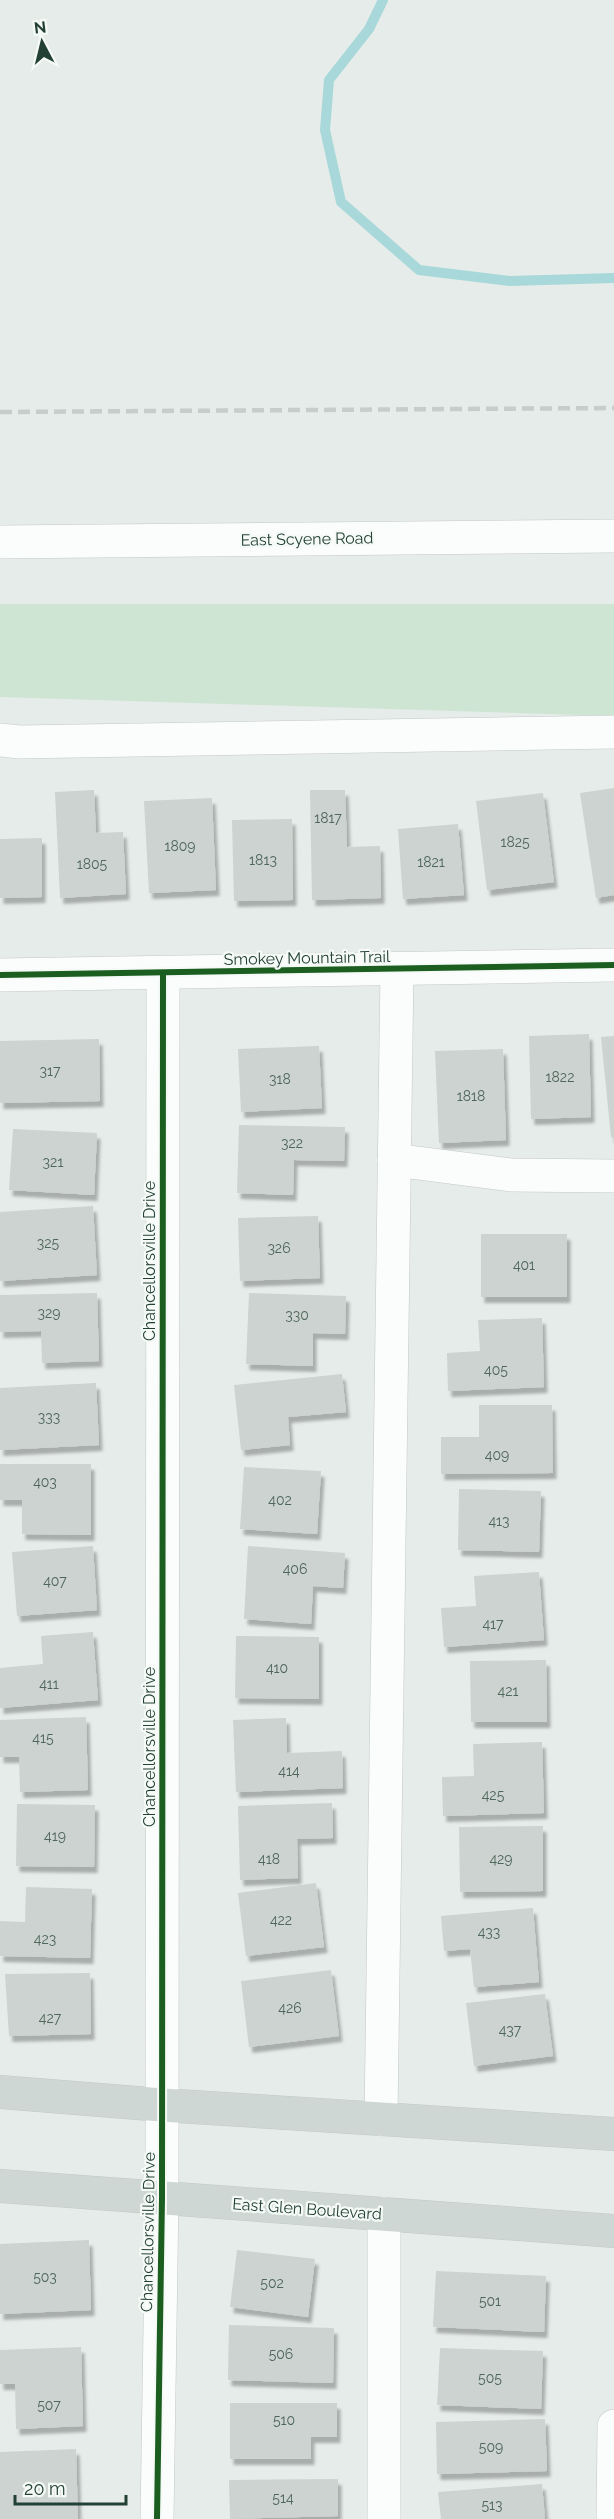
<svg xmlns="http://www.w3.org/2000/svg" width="614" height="2519" font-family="Raleway,sans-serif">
<defs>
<filter id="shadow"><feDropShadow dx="3.5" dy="6" stdDeviation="1.5" flood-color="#0004"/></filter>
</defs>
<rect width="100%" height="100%" fill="#e6ece9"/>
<path fill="#cfe5d4" d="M0 604H614V716L0 697Z"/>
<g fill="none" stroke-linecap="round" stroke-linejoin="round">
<path stroke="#a8d8d9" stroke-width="10" d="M383 0 369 29 329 80 325 130 341 202 419 270 510 281 614 278"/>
</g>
<g fill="#cdd3d0" filter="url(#shadow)">
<path d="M614 788V895L596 898 580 793Z"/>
<path d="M94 790 96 833 123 832 126 894 60 898 55 792Z"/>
<path d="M310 790H345L347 847 380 846 381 898 312 900Z"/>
<path d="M543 793 554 882 487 890 476 801Z"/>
<path d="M212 798 216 890 149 893 144 801Z"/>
<path d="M292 819 293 900 234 901 232 820Z"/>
<path d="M458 824 464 895 403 899 398 829Z"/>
<path d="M42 838V897L0 898V839Z"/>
<path d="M589 1034 591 1117 531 1119 529 1036Z"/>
<path d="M614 1036V1137H611L601 1037Z"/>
<path d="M99 1039 100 1101 0 1103V1041Z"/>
<path d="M319 1046 322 1108 241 1112 238 1049Z"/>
<path d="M503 1049 506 1140 439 1143 435 1051Z"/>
<path d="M239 1125 345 1127 344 1161 294 1160 293 1195 237 1193Z"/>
<path d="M13 1129 97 1133 94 1195 9 1190Z"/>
<path d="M93 1206 97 1275 0 1281V1212Z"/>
<path d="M318 1216 320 1278 240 1281 238 1218Z"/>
<rect x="481" y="1234" width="86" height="63"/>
<path d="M97 1293 99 1361 42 1363 41 1331 0 1332V1295Z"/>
<path d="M249 1293 346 1296 345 1334 313 1333V1366L246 1364Z"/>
<path d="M542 1318 544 1387 448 1391 447 1353 480 1351 478 1320Z"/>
<path d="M342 1374 346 1412 288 1417 290 1445 241 1450 234 1385Z"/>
<path d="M96 1383 99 1445 0 1450V1388Z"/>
<path d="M479 1405H552L553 1473 441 1474V1437H479Z"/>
<path d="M0 1464H91V1535L22 1534V1500H0Z"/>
<path d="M244 1467 321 1471 317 1534 240 1529Z"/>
<path d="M459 1489 541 1491 539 1552 458 1550Z"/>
<path d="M93 1546 97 1610 17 1616 12 1552Z"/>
<path d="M248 1546 345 1553 343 1588 313 1586 311 1624 244 1619Z"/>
<path d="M539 1572 544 1640 444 1647 441 1608 476 1606 474 1576Z"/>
<path d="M93 1632 98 1700 0 1708V1668L43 1664 41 1636Z"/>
<path d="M236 1636 319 1637V1699L235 1698Z"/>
<path d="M546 1660 547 1722H471L470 1661Z"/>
<path d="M86 1717 88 1790 20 1792 19 1757H0V1720Z"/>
<path d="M286 1718 287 1753 342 1751 343 1788 236 1792 233 1720Z"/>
<path d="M542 1742 544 1813 443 1816 442 1777 474 1776 473 1744Z"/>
<path d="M332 1803 333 1838 297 1839 298 1878 240 1880 238 1806Z"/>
<path d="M17 1804 95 1805 94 1867 16 1866Z"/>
<path d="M543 1826V1891L460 1892 459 1827Z"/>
<path d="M316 1883 324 1947 246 1956 238 1893Z"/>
<path d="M26 1887 92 1889 90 1958 0 1956V1921L25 1922Z"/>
<path d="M533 1908 539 1982 474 1987 470 1949 444 1951 441 1916Z"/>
<path d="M331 1970 339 2036 249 2047 241 1981Z"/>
<path d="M90 1973 91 2034 9 2036 5 1974Z"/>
<path d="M545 1994 553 2056 474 2066 466 2003Z"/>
<path d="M89 2240 91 2310 0 2314V2244Z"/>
<path d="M237 2250 315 2259 308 2317 230 2307Z"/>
<path d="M436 2271 546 2276 544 2332 433 2327Z"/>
<path d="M229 2325 334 2328 333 2383 228 2380Z"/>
<path d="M81 2347 83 2426 16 2429 15 2384H0V2350Z"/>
<path d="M440 2348 543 2351 541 2409 437 2405Z"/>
<path d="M230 2403H337V2437H311V2459H230Z"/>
<path d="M545 2419 547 2471 437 2474 436 2422Z"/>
<path d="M76 2449 78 2519H0V2452Z"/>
<path d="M338 2479V2516L230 2519 229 2480Z"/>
<path d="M542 2484 545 2519H441L438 2492Z"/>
</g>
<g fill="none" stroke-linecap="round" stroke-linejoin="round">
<defs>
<g id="minor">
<path d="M0 542 614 536"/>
<path d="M0 740 19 742 614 732"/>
<path d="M0 975 614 965"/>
<path d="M394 1160 511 1175 614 1176"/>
<path d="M381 2119 397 969"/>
<path d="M157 2519 162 2198 163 974"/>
<path d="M384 2519V2214"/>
<path d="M613 2519 614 2426"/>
</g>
<g id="major">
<path d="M0 2092 162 2105 614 2134"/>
<path d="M0 2186 614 2231"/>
</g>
</defs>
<use href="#minor" stroke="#c3c9c6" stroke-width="34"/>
<use href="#major" stroke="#c2cac7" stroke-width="34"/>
<use href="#minor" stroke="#fbfcfc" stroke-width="33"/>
<use href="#major" stroke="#ced7d4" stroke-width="33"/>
<path stroke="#c8ccca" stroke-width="4.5" stroke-dasharray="12 6" stroke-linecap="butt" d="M0 412 614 408"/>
<defs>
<g id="cycleway">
<path d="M0 975 614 965"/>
<path d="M157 2519 162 2198 163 974"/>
</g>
</defs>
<use href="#cycleway" stroke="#f5faf7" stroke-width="10"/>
<use href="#cycleway" stroke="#1b5e20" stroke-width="6"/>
</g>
<g text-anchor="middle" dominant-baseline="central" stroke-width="4.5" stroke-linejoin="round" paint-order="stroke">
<g font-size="14" fill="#4e665c">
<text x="328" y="818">1817</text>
<text x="515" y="842">1825</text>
<text x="180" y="846">1809</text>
<text x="263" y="860">1813</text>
<text x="431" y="862">1821</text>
<text x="92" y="864">1805</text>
<text x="50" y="1071">317</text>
<text x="560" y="1077">1822</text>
<text x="280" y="1079">318</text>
<text x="471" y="1096">1818</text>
<text x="292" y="1143">322</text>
<text x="53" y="1162">321</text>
<text x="48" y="1243">325</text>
<text x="279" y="1248">326</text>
<text x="524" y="1265">401</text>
<text x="49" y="1313">329</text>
<text x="297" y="1315">330</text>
<text x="496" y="1370">405</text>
<text x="49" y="1417">333</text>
<text x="497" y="1455">409</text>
<text x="45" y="1482">403</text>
<text x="280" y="1500">402</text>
<text x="499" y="1521">413</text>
<text x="295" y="1569">406</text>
<text x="55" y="1581">407</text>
<text x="493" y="1624">417</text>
<text x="277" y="1668">410</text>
<text x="49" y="1684">411</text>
<text x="508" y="1691">421</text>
<text x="43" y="1738">415</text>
<text x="289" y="1771">414</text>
<text x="493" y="1795">425</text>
<text x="55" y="1836">419</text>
<text x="269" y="1859">418</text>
<text x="501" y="1859">429</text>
<text x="281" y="1920">422</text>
<text x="489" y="1932">433</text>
<text x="45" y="1939">423</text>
<text x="290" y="2008">426</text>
<text x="50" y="2018">427</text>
<text x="510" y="2030">437</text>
<text x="45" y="2277">503</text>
<text x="272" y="2283">502</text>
<text x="490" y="2301">501</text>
<text x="281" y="2354">506</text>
<text x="490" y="2378">505</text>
<text x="49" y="2405">507</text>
<text x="284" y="2420">510</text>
<text x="491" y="2447">509</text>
<text x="283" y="2498">514</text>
<text x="492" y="2505">513</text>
</g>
<g font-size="16" fill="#234035" stroke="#f5faf7">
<text transform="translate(307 539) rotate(-1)">East Scyene Road</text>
<text transform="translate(307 958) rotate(-1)">Smokey Mountain Trail</text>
<text transform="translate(149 1261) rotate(-90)">Chancellorsville Drive</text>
<text transform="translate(149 1747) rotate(-90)">Chancellorsville Drive</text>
<text transform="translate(307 2209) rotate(4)">East Glen Boulevard</text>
<text transform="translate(148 2232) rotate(-89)">Chancellorsville Drive</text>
</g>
</g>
<g transform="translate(42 42) rotate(353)" stroke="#f5faf7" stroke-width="4.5" paint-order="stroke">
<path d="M0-4.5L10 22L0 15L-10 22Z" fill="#234035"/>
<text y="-9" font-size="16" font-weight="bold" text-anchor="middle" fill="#234035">N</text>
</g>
<path d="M15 2495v9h111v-9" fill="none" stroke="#234035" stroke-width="3"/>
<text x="24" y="2495" font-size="18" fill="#234035" stroke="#f5faf7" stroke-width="4.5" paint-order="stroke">20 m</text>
</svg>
